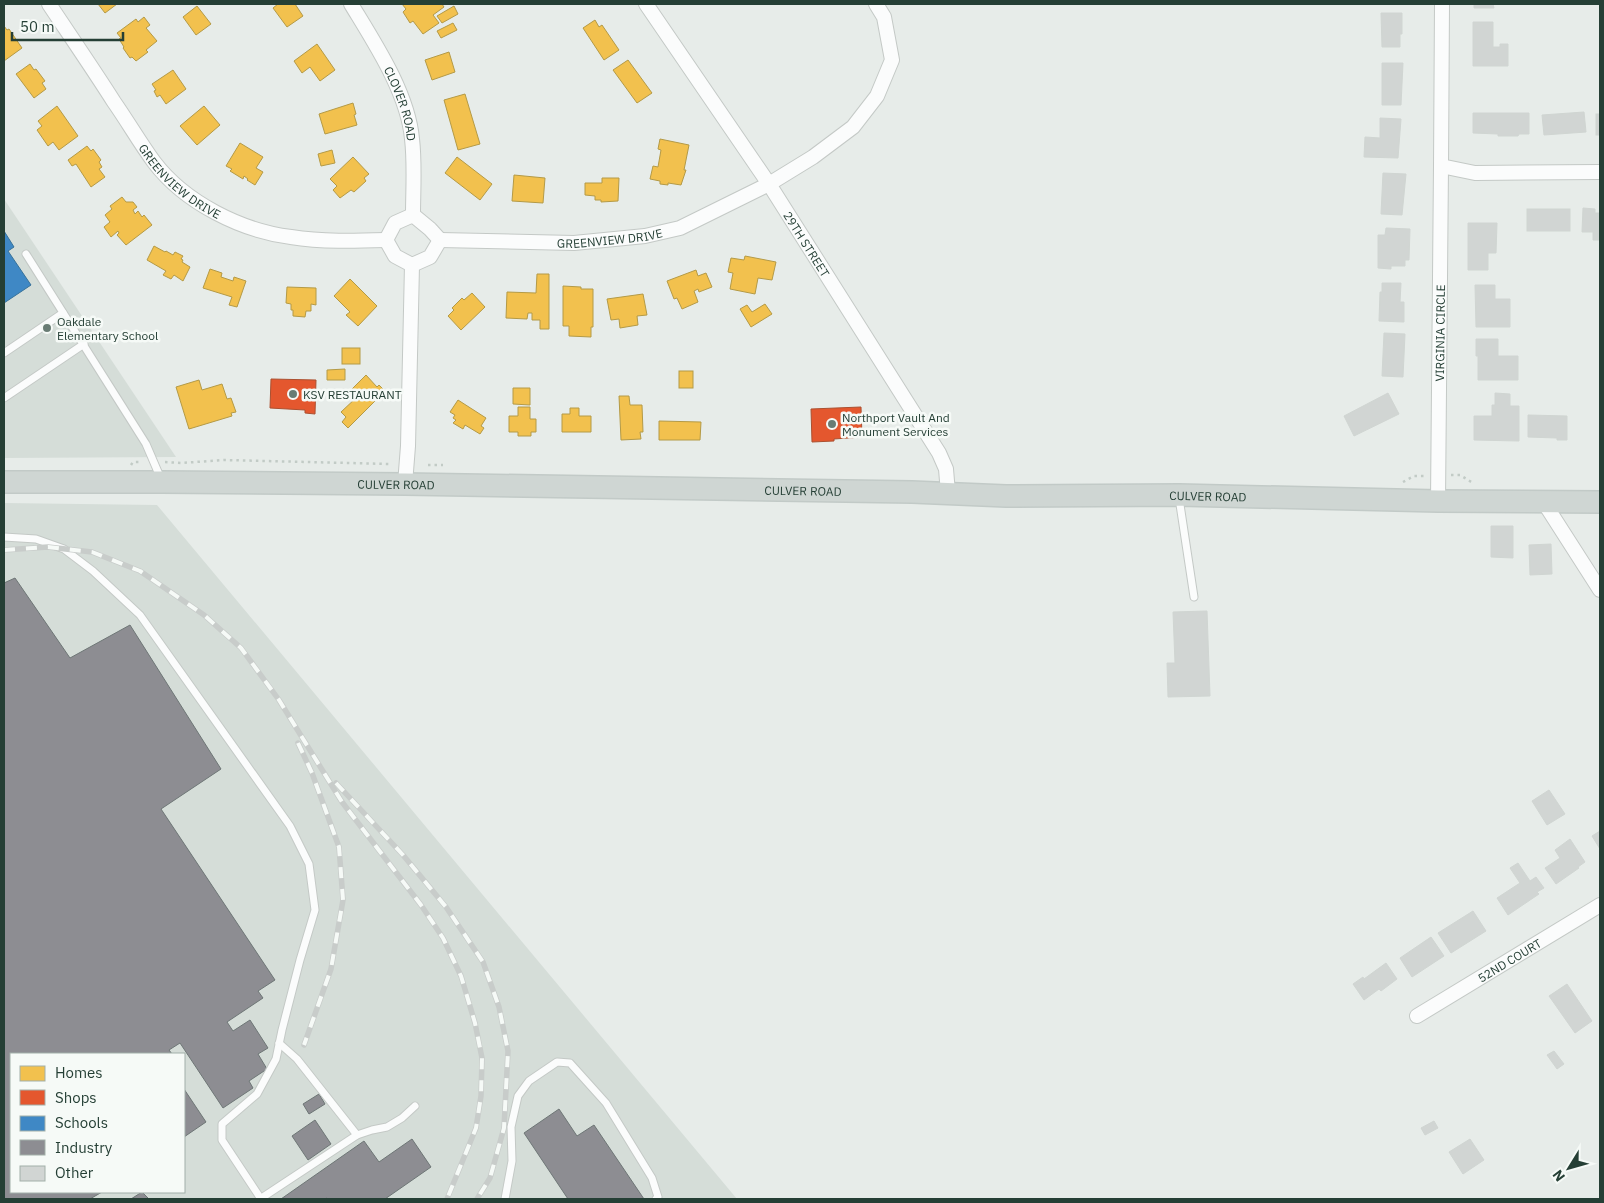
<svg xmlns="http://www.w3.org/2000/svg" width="1604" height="1203" font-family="'IBM Plex Sans',sans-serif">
<rect width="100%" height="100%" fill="#e7ece9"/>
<g fill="#d5ddd8" fill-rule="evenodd">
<path d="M4 199 176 457 4 458Z"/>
<path d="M4 503 157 505 737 1199H4ZM11 1054H184V1192H11Z"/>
</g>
<g fill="#f2c14e" stroke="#b49a46">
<path d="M98 4H117L105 13Z"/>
<path d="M278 4H295L303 16 287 27 273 8Z"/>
<path d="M402 4H442L444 7 433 15 439 23 423 34 413 21 410 23 403 12 406 9Z"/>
<path d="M197 6 211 24 196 35 183 17Z"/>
<path d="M454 6 458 14 442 23 437 16Z"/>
<path d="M144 17 150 25 146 28 157 41 146 50 148 52 136 61 132 57 130 58 123 48 124 47 119 39 121 38 117 33 136 19 138 22Z"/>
<path d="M595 20 599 27 602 25 619 50 604 60 583 28Z"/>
<path d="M453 23 457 30 441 38 437 31Z"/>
<path d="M4 26 7 30 9 29 22 48 4 61Z"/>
<path d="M317 44 335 70 320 81 310 67 302 73 294 61Z"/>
<path d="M449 52 455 72 432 80 425 60Z"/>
<path d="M628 60 652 93 637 103 613 70Z"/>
<path d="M30 64 34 70 36 69 45 81 42 83 46 89 34 98 16 74Z"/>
<path d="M173 70 186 89 166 104 160 95 157 97 154 91 156 90 152 84Z"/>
<path d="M465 94 480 144 458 150 444 100Z"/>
<path d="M353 103 356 114 354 115 357 125 325 134 319 114Z"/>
<path d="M57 106 78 136 59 150 53 142 48 146 37 130 42 126 38 121Z"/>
<path d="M204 106 220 125 197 145 180 126Z"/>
<path d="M660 139 689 145 684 170H686L681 185 668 183V185L660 184V181L650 179 653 166 658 167 661 150 658 149Z"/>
<path d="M240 143 263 157 256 168 263 172 255 185 247 180 248 179 244 176 243 179 230 171 232 169 226 166Z"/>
<path d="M87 146 91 151 93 149 101 160 99 162 102 167 99 169 105 177 91 187 76 164 72 166 68 160Z"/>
<path d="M332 150 335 163 321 166 318 154Z"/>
<path d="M353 157 369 174 364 178 366 181 354 192 351 190 340 198 333 190 337 186 330 179Z"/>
<path d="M457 157 492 184 480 200 445 173Z"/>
<path d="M514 175 545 178 543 203 512 201Z"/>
<path d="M602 178H619L618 201 601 202V200H595V196L585 195V183H602Z"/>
<path d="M122 197 126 202H133L137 207 133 210 135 214 138 211 142 217 144 215 152 225 126 245 117 235 119 233 118 231 111 237 104 227 110 222 105 215 112 209 110 206Z"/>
<path d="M154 246 165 252 166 251 173 255 175 252 183 256 181 259 183 260 182 262 190 267 183 281 174 275 171 279 163 275 166 271 147 260Z"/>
<path d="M745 256 776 262 772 280 758 278 755 294 730 289 733 273 728 272 731 258 744 260Z"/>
<path d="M210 269 222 273 221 277 233 281 234 277 246 281 237 307 229 305 232 297 203 288Z"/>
<path d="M696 270 698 276 706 273 712 287 699 292 698 289 694 291 698 302 682 309 677 298 674 299 667 281Z"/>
<path d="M537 274H549V329H540V320H532V313H528L527 319 506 318 507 292 536 293Z"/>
<path d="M350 279 377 306 358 326 346 315 350 312 334 296Z"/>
<path d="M563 286 581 287V289H593V327H591V337L569 336V326H563Z"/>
<path d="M287 287 316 288V305L311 304V311H306L305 317 293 316V310H291V304L286 303Z"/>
<path d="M472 293 485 307 461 330 448 316 454 310 452 308 462 298 464 300Z"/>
<path d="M643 294 647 315 637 316 638 325 620 328 619 319 611 320 607 299Z"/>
<path d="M765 304 772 314 751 327 740 309 747 305 752 312Z"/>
<rect x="342" y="348" width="18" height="16"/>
<path d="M345 369V380H327V370Z"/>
<rect x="679" y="371" width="14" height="17"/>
<path d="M366 375 377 387 379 385 385 391 348 428 342 422 346 417 341 412 357 397 351 390Z"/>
<path d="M199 380 202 390 222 384 227 399 231 398 236 412 231 413 232 416 189 429 176 387Z"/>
<path d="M513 388H530V405L513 404Z"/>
<path d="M619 396H629L630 405H642L643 432H640L641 439 621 440Z"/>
<path d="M458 400 486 418 481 426 484 428 480 434 465 425 463 429 453 423 456 420 453 418 455 415 450 412Z"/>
<path d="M518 407H530V419H536V432H531V436H518V432H509V416H518Z"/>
<path d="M570 408H579V416H591V432H562V414H570Z"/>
<path d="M659 421 701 422 700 440H659Z"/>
</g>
<g fill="#e4572e" stroke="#ab5030">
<path d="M271 379 316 380 315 414 305 413V410L270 408Z"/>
<path d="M861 407 862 437 834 439V441L812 442 811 409Z"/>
</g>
<path fill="#3f88c5" stroke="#37729a" d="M4 231 14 247 8 251 31 285 4 303Z"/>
<g fill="#8d8d92" stroke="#6e7676">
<path d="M15 578 70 658 130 625 221 769 161 809 275 980 258 991 263 998 227 1022 233 1031 250 1020 268 1048 258 1054 267 1069 249 1081 253 1088 223 1108 180 1043 169 1050 172 1054H11V1192H102L90 1199H4V583Z"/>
<path d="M184 1089 206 1122 184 1137Z"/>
<path d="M319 1094 325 1104 309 1114 303 1104Z"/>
<path d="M559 1109 577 1136 594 1125 644 1199H568L524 1133Z"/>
<path d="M315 1120 331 1144 308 1160 292 1136Z"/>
<path d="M412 1139 431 1167 385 1199H328L327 1198 325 1199H281L364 1141 379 1162Z"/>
<path d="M142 1192 149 1199H131Z"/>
</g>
<g fill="#d1d5d3" stroke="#d0d5d2">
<path d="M1474 4H1493L1494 8H1474Z"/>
<path d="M1381 13H1402V34H1400V47H1382Z"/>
<path d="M1473 22H1493V47H1500V44H1508V66H1473Z"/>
<path d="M1382 63H1403L1401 105H1382Z"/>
<path d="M1584 112 1586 132 1544 135 1542 115Z"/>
<path d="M1473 113H1529V134H1519L1518 136H1498V134L1473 133Z"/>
<rect x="1596" y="114" width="4" height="21"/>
<path d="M1380 118 1401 119 1398 158 1364 157 1365 137 1380 138Z"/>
<path d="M1383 173 1406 174 1402 215 1381 214Z"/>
<path d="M1583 208 1595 209V213H1600V240H1593V232H1582Z"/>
<rect x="1527" y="209" width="43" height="22"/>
<path d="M1468 223H1497L1496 253H1488V270H1468Z"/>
<path d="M1386 228 1410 229 1409 260H1405V266H1391V269L1378 268V235H1385Z"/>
<path d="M1382 283H1401L1400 302H1404V322L1379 321 1380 292H1382Z"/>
<path d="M1475 285H1495V299H1510V327H1476Z"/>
<path d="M1384 333 1405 334 1403 377 1382 376Z"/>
<path d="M1476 339H1498V356H1518V380H1478V356H1476Z"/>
<path d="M1388 393 1399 414 1354 436 1344 416Z"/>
<path d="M1495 393 1510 394V406H1519V441L1474 440V416H1492V405H1495Z"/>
<path d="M1528 415 1567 416V440H1557V438L1528 437Z"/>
<path d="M1491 526H1513V558L1491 557Z"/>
<path d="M1551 544 1552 574 1530 575 1529 545Z"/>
<path d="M1207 611 1210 696 1168 697 1167 663H1175L1173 612Z"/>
<path d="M1549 790 1565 814 1547 825 1532 801Z"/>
<path d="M1600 831V849L1592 836Z"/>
<path d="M1570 839 1585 862 1578 867 1579 868 1556 884 1545 868 1560 858 1555 850Z"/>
<path d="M1518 863 1530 881 1536 877 1544 888 1537 892 1539 894 1508 915 1497 898 1520 883 1510 868Z"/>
<path d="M1473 911 1486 931 1451 953 1438 933Z"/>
<path d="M1431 937 1444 956 1412 977 1400 958Z"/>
<path d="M1386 963 1397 979 1381 991 1379 989 1364 1000 1353 984 1363 977 1364 979Z"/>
<path d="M1567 984 1592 1021 1575 1033 1549 996Z"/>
<path d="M1554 1051 1564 1064 1557 1069 1547 1055Z"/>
<path d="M1434 1121 1438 1128 1425 1135 1421 1128Z"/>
<path d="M1470 1139 1484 1160 1463 1174 1449 1152Z"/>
</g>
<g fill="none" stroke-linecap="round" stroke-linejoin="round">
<defs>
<g id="lane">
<path d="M26 254 146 444 161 479"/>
<path d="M4 353 63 313"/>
<path d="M4 398 84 344"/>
<path d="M1179 498 1194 597"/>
<path d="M4 537 36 539 64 549 93 571 140 615 290 826 309 864 315 910 300 960 282 1030 276 1059 257 1094 222 1124V1140L261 1199"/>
<path d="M357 1135 372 1130 387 1127 402 1118 415 1106"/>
<path d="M260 1199 357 1135 297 1059 279 1043"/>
<path d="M505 1199 512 1161 511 1127 518 1096 529 1081 557 1062 570 1063 606 1103 652 1178 658 1197 656 1199"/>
</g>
<g id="street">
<path id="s1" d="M49 4C71 37 93 69 114 102 128 122 140 143 154 162 185 203 242 231 291 237 322 242 355 241 386 240"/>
<path id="s2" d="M351 4C374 42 408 93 412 139 415 164 413 190 413 215"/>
<path id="s3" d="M646 4 769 184 939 453 946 469 948 493"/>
<path d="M1442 4 1441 166 1475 173 1600 172"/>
<path d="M413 215 430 229 440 240 430 257 412 265 395 256 386 240 395 223Z"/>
<path id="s4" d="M440 240 574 243 645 236 680 228 769 184 813 157 853 127 877 96 892 60 884 17 876 4"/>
<path d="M405 484 408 446 412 265"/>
<path id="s5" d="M1438 501 1441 166"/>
<path d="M1543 501 1600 590"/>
<path id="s6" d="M1417 1016 1600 905"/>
</g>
<g id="primary">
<path id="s7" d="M4 482H162L405 484 912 492 1006 496 1179 495 1438 501 1600 502"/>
</g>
</defs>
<use href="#lane" stroke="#c4c9c6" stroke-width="9"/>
<use href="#street" stroke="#c4c9c6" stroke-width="16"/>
<use href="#primary" stroke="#c2cac7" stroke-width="24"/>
<g stroke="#c2cbc6" stroke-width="2.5" stroke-dasharray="2.5 4" stroke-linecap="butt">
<path d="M165 462 181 463 224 460 390 464 391 466"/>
<path d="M131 465 133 462H142"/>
<path d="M428 465H443"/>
<path d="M1451 475H1460L1473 483"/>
<path d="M1403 482 1414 476H1426"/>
</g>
<use href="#lane" stroke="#fbfcfc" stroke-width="7"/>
<use href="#street" stroke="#fbfcfc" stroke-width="14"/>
<use href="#primary" stroke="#cfd6d3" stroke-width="21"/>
<defs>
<g id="rail">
<path d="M4 550 48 547 92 552 140 571 204 615 241 648 279 700 342 802 421 905 443 938 461 976 475 1023 482 1058 481 1096 476 1128 447 1199"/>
<path d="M298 743 312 773 339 847 343 900 331 969 304 1045"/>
<path d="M336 783 403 855 446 907 483 962 499 1007 508 1051 504 1128 490 1178 477 1199"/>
</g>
</defs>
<use href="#rail" stroke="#c8ccca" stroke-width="5.5"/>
<use href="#rail" stroke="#f6faf7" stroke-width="4" stroke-dasharray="11" stroke-linecap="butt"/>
</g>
<g fill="#697c74" stroke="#f6faf7" stroke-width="2">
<circle cx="47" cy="328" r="5"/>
<circle cx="293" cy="394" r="5"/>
<circle cx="832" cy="424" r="5"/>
</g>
<g text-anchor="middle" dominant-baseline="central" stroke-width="5" stroke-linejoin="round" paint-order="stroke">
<g font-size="12" fill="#253f35" stroke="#f6faf7">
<text stroke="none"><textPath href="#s2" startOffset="112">CLOVER ROAD</textPath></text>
<text stroke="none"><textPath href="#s1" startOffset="222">GREENVIEW DRIVE</textPath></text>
<text stroke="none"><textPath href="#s4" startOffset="170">GREENVIEW DRIVE</textPath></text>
<text stroke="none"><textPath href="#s3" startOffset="289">29TH STREET</textPath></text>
<text stroke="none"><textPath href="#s5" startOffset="168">VIRGINIA CIRCLE</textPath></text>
<text stroke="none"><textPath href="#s7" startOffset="392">CULVER ROAD</textPath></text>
<text stroke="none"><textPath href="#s7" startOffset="799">CULVER ROAD</textPath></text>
<text stroke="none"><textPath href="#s7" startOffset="1204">CULVER ROAD</textPath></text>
<text stroke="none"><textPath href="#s6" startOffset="108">52ND COURT</textPath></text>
</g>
<g font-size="12" fill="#253f35" stroke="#f6faf7" text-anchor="start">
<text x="57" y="321">Oakdale<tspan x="57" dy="14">Elementary School</tspan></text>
<text x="303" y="394">KSV RESTAURANT</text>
<text x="842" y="417">Northport Vault And<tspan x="842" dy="14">Monument Services</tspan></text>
</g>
</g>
<rect width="1604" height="1203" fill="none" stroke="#253f35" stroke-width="10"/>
<rect x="10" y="1053" width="175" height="140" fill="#f6faf7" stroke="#a2afa9"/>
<rect x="20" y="1066" width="25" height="15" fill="#f2c14e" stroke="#a2afa9"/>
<text x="55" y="1078" font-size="15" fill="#253f35">Homes</text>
<rect x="20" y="1090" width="25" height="15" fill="#e4572e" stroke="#a2afa9"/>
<text x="55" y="1103" font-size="15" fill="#253f35">Shops</text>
<rect x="20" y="1116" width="25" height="15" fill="#3f88c5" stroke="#a2afa9"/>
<text x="55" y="1128" font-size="15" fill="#253f35">Schools</text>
<rect x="20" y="1140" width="25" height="15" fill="#8d8d92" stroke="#a2afa9"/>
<text x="55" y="1153" font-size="15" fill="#253f35">Industry</text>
<rect x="20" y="1166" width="25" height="15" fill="#d1d5d3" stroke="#a2afa9"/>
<text x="55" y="1178" font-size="15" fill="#253f35">Other</text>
<g transform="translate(1569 1168) rotate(233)" stroke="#f6faf7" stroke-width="4" paint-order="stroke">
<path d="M0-4L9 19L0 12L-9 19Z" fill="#253f35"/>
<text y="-8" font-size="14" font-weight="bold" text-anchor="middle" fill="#253f35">N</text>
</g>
<path d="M12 32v8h111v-8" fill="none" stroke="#253f35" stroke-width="2.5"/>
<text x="20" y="32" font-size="15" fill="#253f35" stroke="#f6faf7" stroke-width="4" paint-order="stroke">50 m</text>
</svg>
